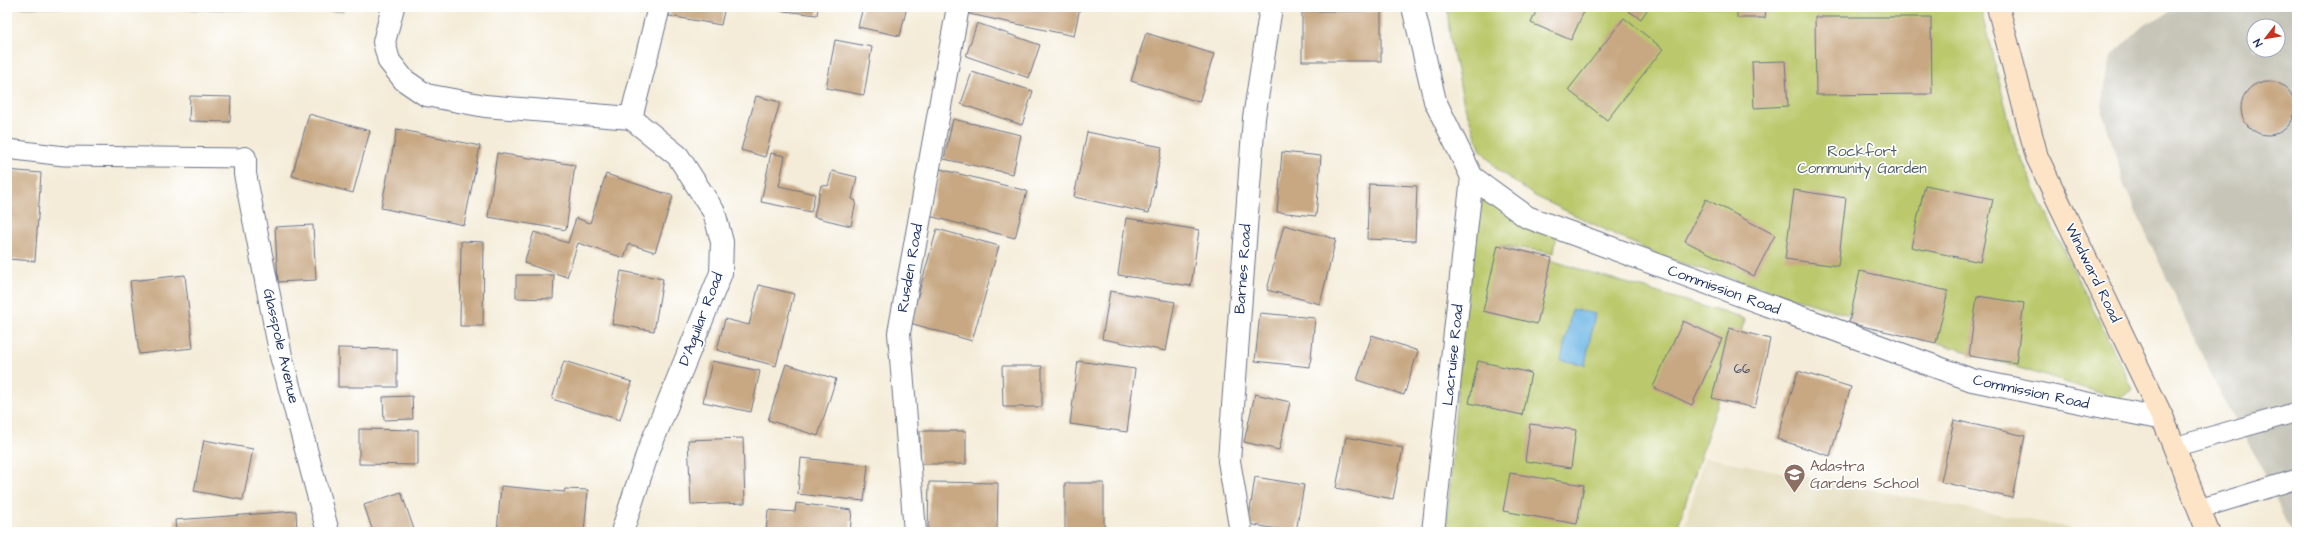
<svg xmlns="http://www.w3.org/2000/svg" width="2304" height="539" font-family="'Architects Daughter',sans-serif">
<rect width="100%" height="100%" fill="#fff"/>
<filter id="ink" filterUnits="userSpaceOnUse"><feTurbulence type="fractalNoise" baseFrequency=".025" numOctaves="2"/><feDisplacementMap in="SourceGraphic" scale="8" xChannelSelector="R" yChannelSelector="G"/><feConvolveMatrix kernelMatrix="1 2 1 2 8 2 1 2 1" color-interpolation-filters="sRGB"/></filter>
<filter id="wash" filterUnits="userSpaceOnUse"><feTurbulence type="fractalNoise" baseFrequency=".012" numOctaves="4" result="noise"/><feDisplacementMap in="SourceGraphic" scale="16" xChannelSelector="R" yChannelSelector="G"/><feGaussianBlur stdDeviation="0.9" result="paint"/><feColorMatrix in="noise" values="0 0 0 0 0 0 0 0 0 0 0 0 0 0 0 0 0 1.4 0 .05"/><feComposite in="paint" operator="in"/></filter>
<g filter="url(#wash)">
<rect width="100%" height="100%" fill="#f4ecd8"/>
<path fill="#e3dbba" d="M1704 457 2091 532H1683Z"/>
<path fill="#c6c5b8" fill-rule="evenodd" d="M2180 7H2297V532H2290L2259 462 2220 394 2125 188 2101 106 2111 56 2144 25ZM2254 26H2278V50H2254Z"/>
<g fill="#bbc96c" stroke="#6b7c65">
<path d="M1447 7H1980L2016 147 2057 237 2133 389 2119 399 1662 257 1533 195 1498 170 1481 150 1464 104 1450 38Z"/>
<path d="M1474 182 1557 232 1554 253 1500 245 1745 319 1676 532H1446Z"/>
</g>
<path fill="#94ad60" stroke="#586e5f" d="M7 7H344L343 11Z"/>
<path fill="#6db6e5" stroke="#4472a2" d="M1572 309 1595 314 1585 365 1561 360Z"/>
<g id="blocks">
<g fill="#c8a883">
<path d="M671 7H725L721 25 669 16Z"/>
<path d="M776 7H818L817 15 776 10Z"/>
<path d="M863 7H907L900 36 858 27Z"/>
<path d="M971 7H1080L1074 36 969 14Z"/>
<path d="M1538 7H1586L1571 40 1531 23Z"/>
<path d="M1622 7H1649L1641 19Z"/>
<path d="M1737 7H1766L1765 18H1737Z"/>
<rect x="1302" y="11" width="79" height="50"/>
<path d="M1815 17H1931L1932 94 1816 95Z"/>
<path d="M1624 18 1663 49 1607 120 1568 90Z"/>
<path d="M977 23 1040 45 1029 78 966 56Z"/>
<path d="M1146 33 1214 54 1199 102 1131 81Z"/>
<path d="M835 40 872 47 864 95 826 88Z"/>
<path d="M1785 61 1788 106 1754 108 1752 62Z"/>
<path d="M972 72 1033 91 1022 125 961 104Z"/>
<circle cx="2268" cy="108" r="27"/>
<path d="M190 96 231 97 230 122 189 121Z"/>
<path d="M756 96 780 102 765 157 741 150Z"/>
<path d="M309 114 370 131 353 193 292 176Z"/>
<path d="M953 119 1021 135 1013 174 944 159Z"/>
<path d="M397 129 480 146 464 225 381 208Z"/>
<path d="M1087 132 1162 147 1149 213 1074 197Z"/>
<path d="M1282 152 1321 156 1316 216 1277 212Z"/>
<path d="M497 153 575 165 566 230 488 217Z"/>
<path d="M771 153 785 156 779 186 815 194 811 212 761 202Z"/>
<path d="M940 169 1027 191 1015 238 929 216Z"/>
<path d="M7 170 41 173 35 261 7 259Z"/>
<path d="M832 171 857 177 852 199 856 201 851 226 814 217 821 185 828 186Z"/>
<path d="M606 174 673 196 655 252 629 244 624 258 578 243 567 277 524 263 534 232 568 243 576 218 590 223Z"/>
<path d="M1369 184 1417 186 1415 241 1367 239Z"/>
<path d="M1925 185 1993 199 1980 262 1911 247Z"/>
<path d="M1794 190 1846 198 1838 266 1785 259Z"/>
<path d="M1706 199 1775 235 1754 276 1685 241Z"/>
<path d="M1126 218 1199 230 1191 286 1118 275Z"/>
<path d="M313 225 316 280 278 282 275 227Z"/>
<path d="M1284 225 1336 239 1320 304 1267 290Z"/>
<path d="M937 229 999 246 972 341 910 323Z"/>
<path d="M461 241 484 242 483 326H460Z"/>
<path d="M1498 245 1552 258 1537 324 1483 311Z"/>
<path d="M621 271 663 279 654 331 612 324Z"/>
<path d="M1860 271 1948 291 1936 343 1849 323Z"/>
<path d="M185 275 193 348 139 354 130 281Z"/>
<path d="M516 275H554L553 299 516 298Z"/>
<path d="M759 285 794 294 776 366 717 350 725 319 749 325Z"/>
<path d="M1110 291 1175 302 1166 351 1102 339Z"/>
<path d="M1977 296 2024 303 2016 363 1969 356Z"/>
<path d="M1260 313 1315 318 1310 367 1255 361Z"/>
<path d="M1683 321 1722 339 1692 405 1653 387Z"/>
<path d="M1729 328 1770 339 1755 408 1712 398Z"/>
<path d="M1372 335 1418 351 1404 395 1357 380Z"/>
<path d="M338 348 397 349V387H338Z"/>
<path d="M564 361 632 382 620 420 552 399Z"/>
<path d="M712 361 760 371 751 412 703 402Z"/>
<path d="M1078 361 1135 369 1127 432 1070 424Z"/>
<path d="M1478 361 1531 373 1522 415 1469 403Z"/>
<path d="M786 364 836 379 818 436 768 420Z"/>
<path d="M1002 366H1042V407H1003Z"/>
<path d="M1798 371 1851 387 1830 456 1777 439Z"/>
<path d="M1255 394 1290 402 1279 450 1244 442Z"/>
<path d="M412 396 413 419 384 420 383 397Z"/>
<path d="M1954 420 2025 436 2012 498 1941 482Z"/>
<path d="M1530 424 1576 430 1571 468 1525 461Z"/>
<path d="M359 429 418 430V465L359 464Z"/>
<rect x="920" y="431" width="46" height="33"/>
<path d="M1346 437 1403 448 1393 499 1336 488Z"/>
<path d="M743 438 745 503 691 505 688 440Z"/>
<path d="M204 440 253 449 243 500 194 491Z"/>
<path d="M801 458 868 465 864 501 798 494Z"/>
<path d="M1510 473 1584 485 1577 524 1503 511Z"/>
<path d="M1255 477 1304 485 1296 532 1248 524Z"/>
<path d="M929 482 998 483 997 532H928Z"/>
<rect x="1065" y="483" width="39" height="49"/>
<path d="M501 486 564 492 565 489 588 490 584 532H497Z"/>
<path d="M401 492 415 532H373L364 505Z"/>
<path d="M796 503 852 510 850 532H766L768 510 795 512Z"/>
<path d="M296 511 297 532H176L175 520Z"/>
</g>
</g>
</g>
<g filter="url(#ink)">
<use href="#blocks" fill-opacity="0" stroke="#677189" stroke-width="1"/>
<g fill="none" stroke-linecap="round" stroke-linejoin="round">
<defs>
<g id="service">
<path d="M7 149 64 156 245 158"/>
<path d="M2174 447 2297 412"/>
<path d="M2199 509 2297 479"/>
</g>
<g id="minor">
<path d="M393 7 384 42 389 61 404 80 426 95 485 106 631 118 678 156 714 212 722 242 721 273 648 452 622 532"/>
<path d="M1413 7 1435 101 1472 177 1527 217 1972 380 2163 419"/>
<path d="M631 118 659 7"/>
<path d="M245 158V174L281 356 328 532"/>
<path d="M915 532 899 333 958 7"/>
<path d="M1241 532 1229 461 1254 118 1271 7"/>
<path d="M1433 532 1472 177"/>
</g>
<path id="secondary" d="M1998 7 2037 157 2163 419 2208 532"/>
</defs>
<use href="#service" stroke="#677189" stroke-width="21"/>
<use href="#minor" stroke="#677189" stroke-width="24"/>
<use href="#secondary" stroke="#677189" stroke-width="24"/>
<use href="#service" stroke="#fff" stroke-width="19"/>
<use href="#minor" stroke="#fff" stroke-width="22"/>
<use href="#secondary" stroke="#fee4c6" stroke-width="22"/>
</g>
</g>
<defs>
<symbol id="school-pin" viewBox="-11 -11 22 30"><path d="M0 17L-7.5 6A9.5 9.5 0 1 1 7.5 6Z" fill="#8d6e63" stroke="#fff"/><path d="M0-5L7-2L0 1L-7-2ZM-4 1L0 2.5L4 1V4Q0 6-4 4Z" fill="#fff"/></symbol>
</defs>
<g fill-rule="evenodd">
<use href="#school-pin" x="1782" y="462" width="25" height="34"/>
</g>
<g text-anchor="middle" dominant-baseline="central" stroke-width="3.5" stroke-linejoin="round" paint-order="stroke">
<g font-size="13" fill="#464d67">
<text x="1742" y="369">66</text>
</g>
<g font-size="15" fill="#4b5d62" stroke="#fff">
<text x="1862" y="151">Rockfort<tspan x="1862" dy="17">Community Garden</tspan></text>
</g>
<g font-size="15" fill="#1b2f5e" stroke="#fff">
<text transform="translate(910 268) rotate(-80)">Rusden Road</text>
<text transform="translate(1243 269) rotate(-86)">Barnes Road</text>
<text transform="translate(2093 273) rotate(64)">Windward Road</text>
<text transform="translate(1724 290) rotate(20)">Commission Road</text>
<text transform="translate(701 319) rotate(-69)">D'Aguilar Road</text>
<text transform="translate(281 346) rotate(77)">Glasspole Avenue</text>
<text transform="translate(1453 355) rotate(-84)">Lacruise Road</text>
<text transform="translate(2031 392) rotate(12)">Commission Road</text>
</g>
<g font-size="15" fill="#785e54" stroke="#fff" text-anchor="start">
<text x="1810" y="466">Adastra<tspan x="1810" dy="17">Gardens School</tspan></text>
</g>
</g>
<rect width="2304" height="539" fill="none" stroke="#fff" stroke-width="24"/>
<g transform="translate(2266 38) rotate(239)"><circle r="19" fill="#ffffff" stroke="#a4acbf"/>
<path d="M0-3L7 15L0 10L-7 15Z" fill="#c8321e"/>
<text y="-6" font-size="11" font-weight="bold" text-anchor="middle" fill="#1b2f5e">N</text>
</g>
</svg>
